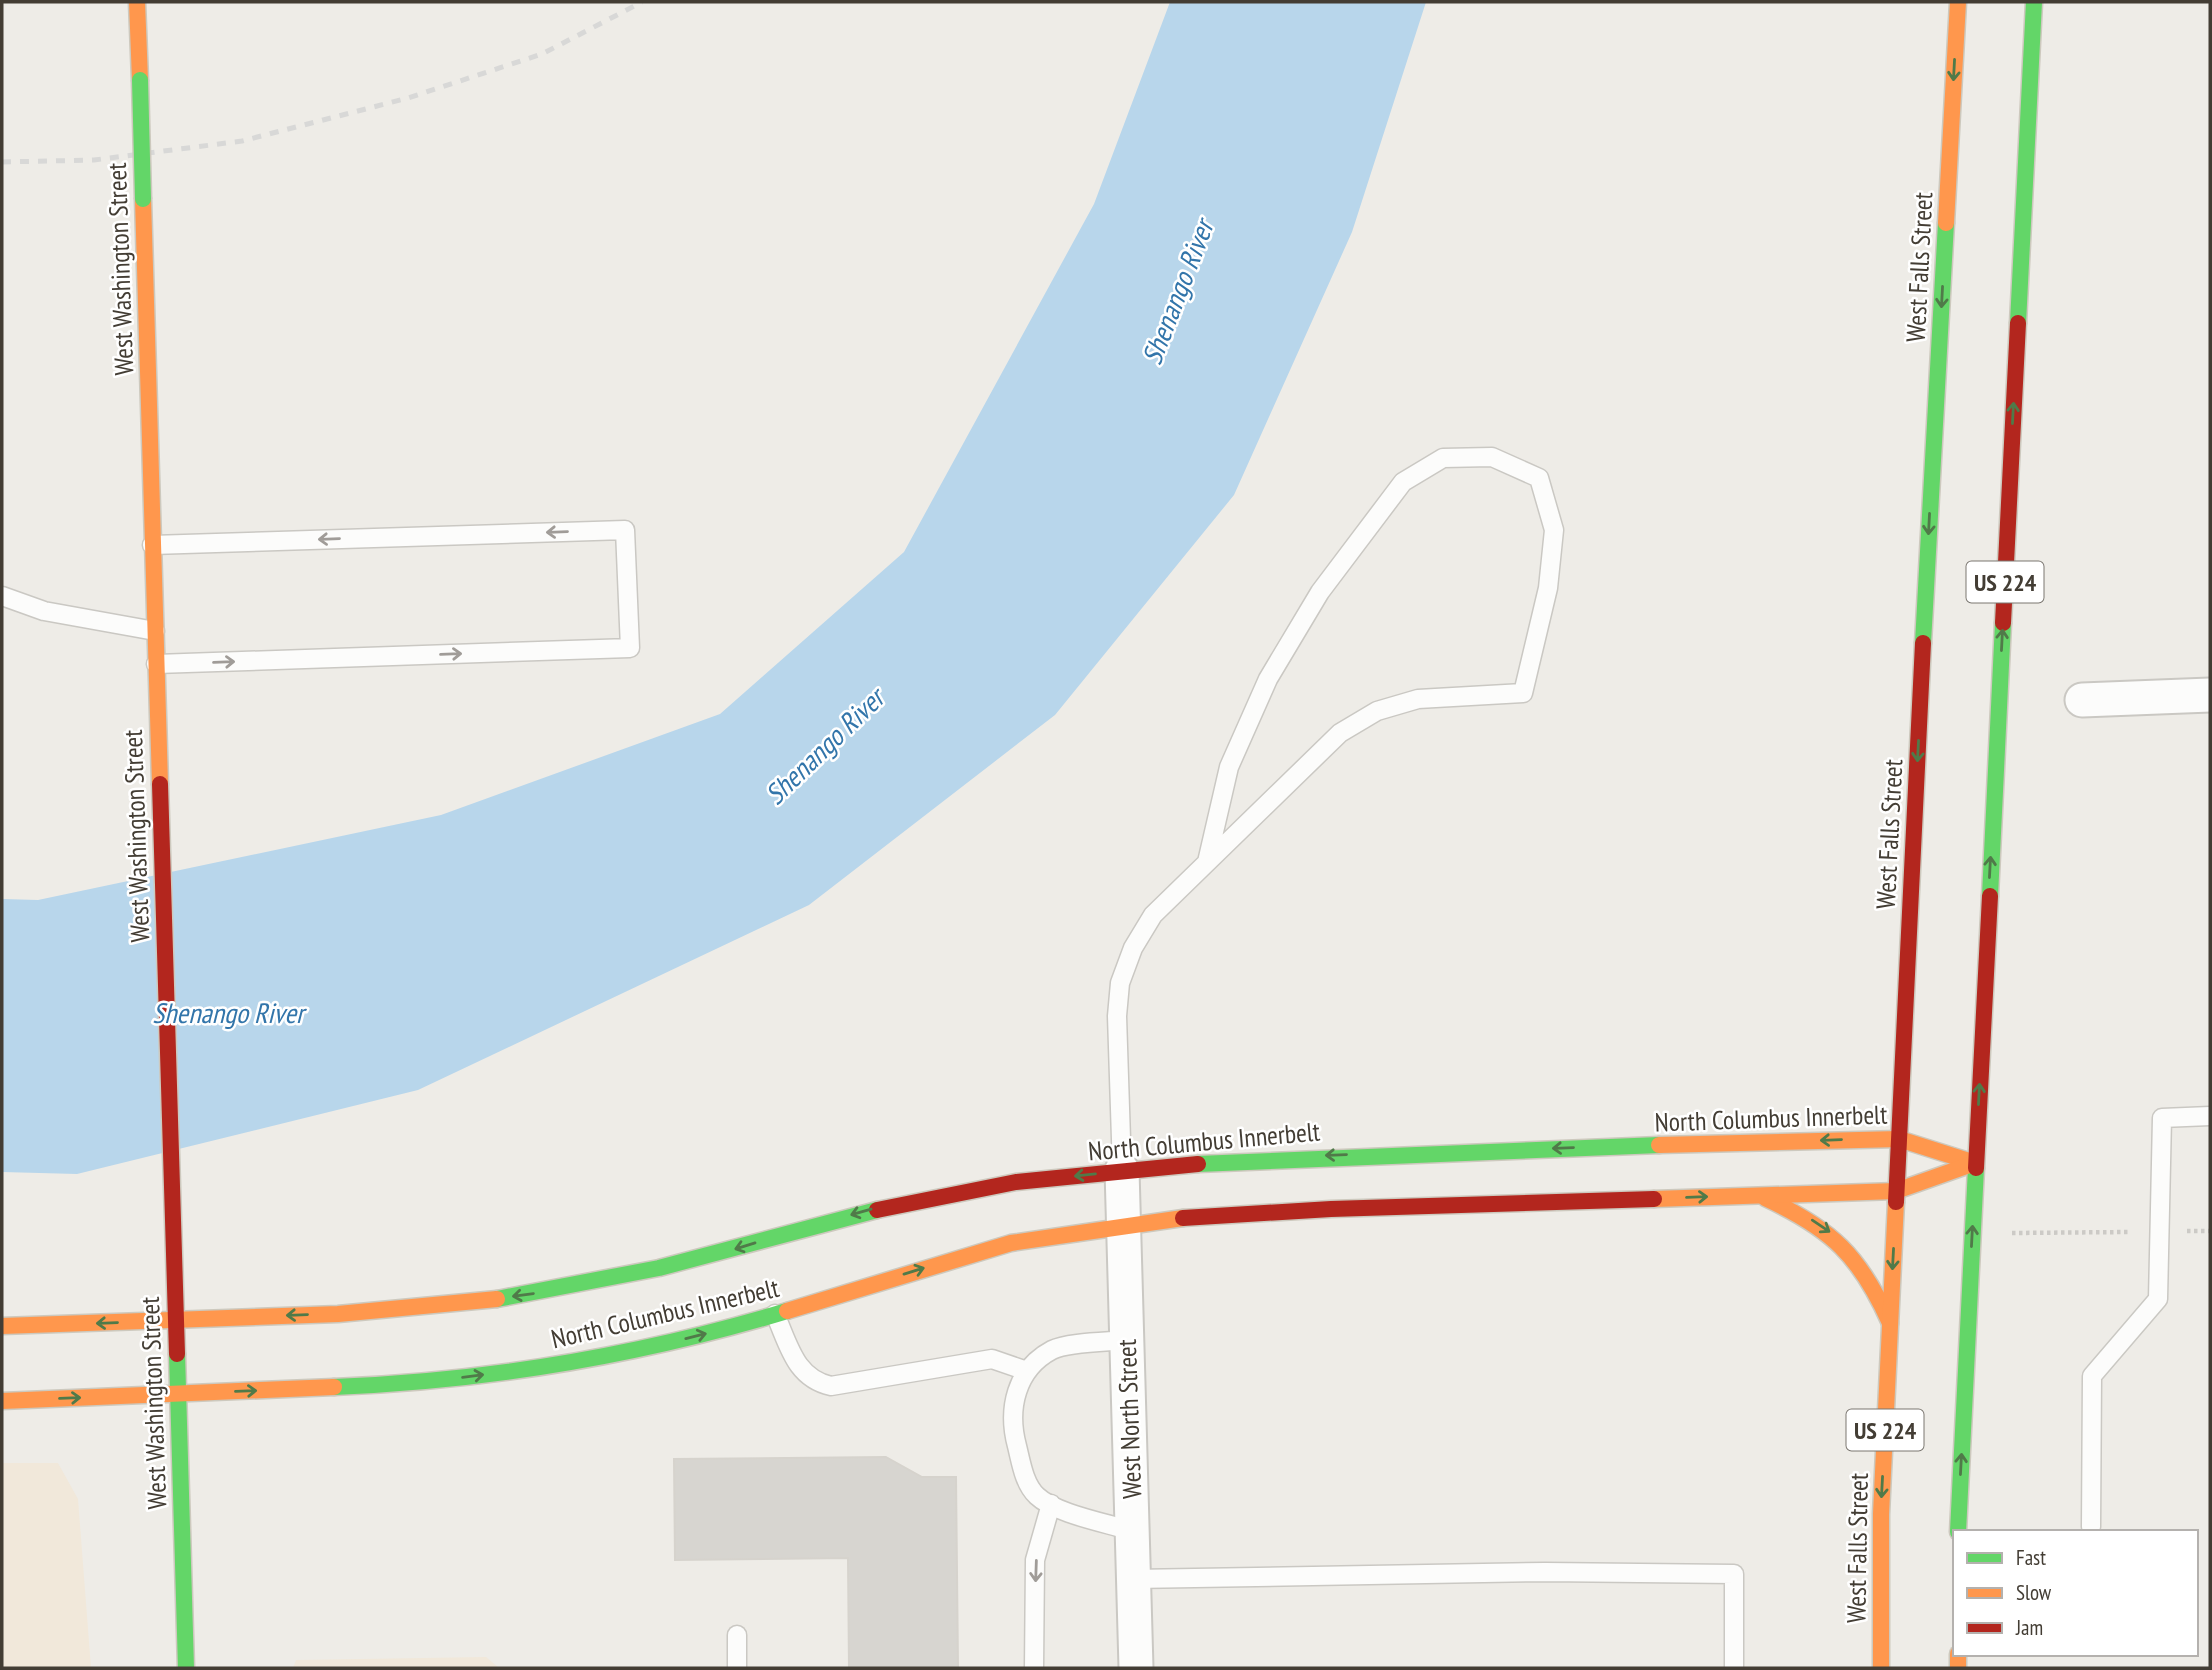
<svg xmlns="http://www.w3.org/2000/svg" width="2212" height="1670" font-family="'PT Sans Narrow',sans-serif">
<rect width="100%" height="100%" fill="#eeece7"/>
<g fill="#f1e8da">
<path d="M2 1463H58L78 1499 91 1668H2Z"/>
<path d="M486 1657 499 1668H293L296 1660Z"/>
</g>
<path fill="#b8d6eb" d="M1170 2H1426L1352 232 1234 495 1055 715 809 905 418 1090 77 1174 2 1172V899L38 900 441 815 720 714 904 552 1094 204Z"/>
<path fill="#d7d5d0" stroke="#d6d3cd" stroke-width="2" d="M886 1457 922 1477H956L958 1668H849L848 1558 675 1560 674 1459Z"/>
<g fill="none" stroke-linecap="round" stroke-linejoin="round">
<defs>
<g id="lane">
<path d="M152 545 625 530 630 648 156 664"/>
<path d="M2 596 44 611 155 631"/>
<path d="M1122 1170 1117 1016 1120 983 1133 948 1153 915 1340 733 1377 711 1418 699 1523 693 1548 588 1554 530 1539 478 1492 457 1443 458 1403 482 1320 592 1268 679 1229 767 1207 862"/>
<path d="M775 1314C789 1345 795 1378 831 1386L992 1359 1024 1370"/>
<path d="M1127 1340C1107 1342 1068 1342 1052 1350 1016 1369 1007 1409 1017 1446 1021 1462 1024 1484 1037 1496 1056 1514 1107 1523 1132 1531"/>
<path d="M2091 1527 2092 1376 2158 1299 2162 1118 2210 1116"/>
<path d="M1133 1579 1545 1572 1734 1574V1668"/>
<path d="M737 1635V1668"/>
<path d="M1034 1668 1035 1560 1051 1504"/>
</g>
<g id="street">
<path d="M2082 700 2210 695"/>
<path d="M1122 1170 1136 1668"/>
</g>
<g id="fast">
<path d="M2018 323 2034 2"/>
<path d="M1923 643 1946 223"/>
<path d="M1990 896 2003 623"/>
<path d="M1198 1164 1659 1145"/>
<path d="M497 1299 659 1268 877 1210"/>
<path d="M177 1354 186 1668"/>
<path d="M334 1387C486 1381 641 1355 787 1311"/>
<path d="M1958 1532 1976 1168"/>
</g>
<g id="slow">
<path d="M137 2 140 80"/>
<path d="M143 199 160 784"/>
<path d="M1946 223 1958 2"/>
<path d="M1659 1145 1899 1139 1975 1163"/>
<path d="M1765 1198C1832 1229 1860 1256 1890 1323"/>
<path d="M1654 1199 1896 1191 1975 1163"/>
<path d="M787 1311 1011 1243 1183 1218"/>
<path d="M2 1326 338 1314 497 1299"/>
<path d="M2 1401 334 1387"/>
<path d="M1958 1654V1668"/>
<path d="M1881 1668V1514L1896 1202"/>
</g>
<g id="jam">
<path d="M2003 623 2018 323"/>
<path d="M160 784 177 1354"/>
<path d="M1976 1168 1990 896"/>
<path d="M1896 1202 1923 643"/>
<path d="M877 1210 1016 1182 1198 1164"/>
<path d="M1183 1218 1331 1209 1654 1199"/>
</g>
</defs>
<use href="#lane" stroke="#cac8c3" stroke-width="21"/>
<use href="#street" stroke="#cac8c3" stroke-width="37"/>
<use href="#fast" stroke="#cdc9be" stroke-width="19"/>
<use href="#slow" stroke="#cdc9be" stroke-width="19"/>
<use href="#jam" stroke="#cdc9be" stroke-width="19"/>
<g stroke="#cccac6" stroke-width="4.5" stroke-dasharray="3.5 3.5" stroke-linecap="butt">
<path d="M2187 1231H2210"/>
<path d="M2012 1233 2129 1232"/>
</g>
<use href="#lane" stroke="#fcfcfb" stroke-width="18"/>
<use href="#street" stroke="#fcfcfb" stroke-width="33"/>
<use href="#fast" stroke="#63d668" stroke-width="16"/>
<use href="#slow" stroke="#ff974d" stroke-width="16"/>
<use href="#jam" stroke="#b3261e" stroke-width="16"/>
<path stroke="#d8d8d7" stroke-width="5" stroke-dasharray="9 9" stroke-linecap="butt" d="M2 162 94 160 242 141 408 98 542 54 642 2"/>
<defs>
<path id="fast-bridge" d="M140 80 143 199"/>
</defs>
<use href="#fast-bridge" stroke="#cdc9be" stroke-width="19" stroke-linecap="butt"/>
<use href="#fast-bridge" stroke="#63d668" stroke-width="16"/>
</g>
<defs><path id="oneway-shaft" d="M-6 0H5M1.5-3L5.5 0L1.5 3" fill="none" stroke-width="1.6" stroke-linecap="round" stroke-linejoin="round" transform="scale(1.75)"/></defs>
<g stroke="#507a49">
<use href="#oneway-shaft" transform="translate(1954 70) rotate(93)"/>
<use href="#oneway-shaft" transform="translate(1942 297) rotate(93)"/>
<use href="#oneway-shaft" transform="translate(2013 413) rotate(-87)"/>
<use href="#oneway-shaft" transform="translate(1929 524) rotate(93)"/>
<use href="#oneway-shaft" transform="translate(2002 640) rotate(-87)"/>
<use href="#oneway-shaft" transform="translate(1918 751) rotate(93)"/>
<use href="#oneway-shaft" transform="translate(1990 867) rotate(-87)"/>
<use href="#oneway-shaft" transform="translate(1979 1094) rotate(-87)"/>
<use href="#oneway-shaft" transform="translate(1831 1140) rotate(178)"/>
<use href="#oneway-shaft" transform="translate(1563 1148) rotate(178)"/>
<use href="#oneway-shaft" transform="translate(1336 1155) rotate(178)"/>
<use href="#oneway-shaft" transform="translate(1085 1175) rotate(174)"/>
<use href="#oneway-shaft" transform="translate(1697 1197) rotate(-2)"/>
<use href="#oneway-shaft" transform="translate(861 1212) rotate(164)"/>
<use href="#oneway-shaft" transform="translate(1821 1226) rotate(34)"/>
<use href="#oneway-shaft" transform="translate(1972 1236) rotate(-87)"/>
<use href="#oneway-shaft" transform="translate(745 1246) rotate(163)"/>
<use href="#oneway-shaft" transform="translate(1893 1259) rotate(93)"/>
<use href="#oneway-shaft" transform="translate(914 1271) rotate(-17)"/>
<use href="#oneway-shaft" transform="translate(523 1295) rotate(172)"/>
<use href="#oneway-shaft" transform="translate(297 1315) rotate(178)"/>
<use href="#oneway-shaft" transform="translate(107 1323) rotate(178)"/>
<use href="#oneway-shaft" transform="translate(696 1336) rotate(-14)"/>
<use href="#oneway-shaft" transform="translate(473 1376) rotate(-7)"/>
<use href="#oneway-shaft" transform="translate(246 1391) rotate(-2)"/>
<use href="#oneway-shaft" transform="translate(70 1398) rotate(-2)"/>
<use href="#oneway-shaft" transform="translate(1961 1464) rotate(-87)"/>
<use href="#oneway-shaft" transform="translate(1882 1487) rotate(93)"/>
</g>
<g stroke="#a09c98">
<use href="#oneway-shaft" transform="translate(557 532) rotate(178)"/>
<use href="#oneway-shaft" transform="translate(329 539) rotate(178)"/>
<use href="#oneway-shaft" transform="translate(451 654) rotate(-2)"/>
<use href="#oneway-shaft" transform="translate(224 662) rotate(-2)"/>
<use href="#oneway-shaft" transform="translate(1036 1571) rotate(92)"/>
</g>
<g text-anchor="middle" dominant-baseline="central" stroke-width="5" stroke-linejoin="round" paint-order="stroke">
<g fill="#fff" stroke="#7b7771" stroke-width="2">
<rect x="1966.5" y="561.5" width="77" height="41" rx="5"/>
<rect x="1846.5" y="1409.5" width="77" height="41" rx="5"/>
</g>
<g font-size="24" font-weight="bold" fill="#433d34">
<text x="2005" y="582">US 224</text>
<text x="1885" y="1430">US 224</text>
</g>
<g font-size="26" fill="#433d34" stroke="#fff">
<text transform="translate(1919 267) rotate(-87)">West Falls Street</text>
<text transform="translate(120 269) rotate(-92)">West Washington Street</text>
<text transform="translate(1889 834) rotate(-87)">West Falls Street</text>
<text transform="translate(136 836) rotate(-92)">West Washington Street</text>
<text transform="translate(1771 1118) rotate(-2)">North Columbus Innerbelt</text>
<text transform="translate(1204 1141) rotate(-5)">North Columbus Innerbelt</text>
<text transform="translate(665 1313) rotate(-13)">North Columbus Innerbelt</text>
<text transform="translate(153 1403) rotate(-92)">West Washington Street</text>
<text transform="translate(1129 1419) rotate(-92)">West North Street</text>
<text transform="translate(1857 1548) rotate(-89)">West Falls Street</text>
</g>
<g font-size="28" font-style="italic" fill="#3275aa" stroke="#fff">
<text transform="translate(1177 292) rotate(-69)">Shenango River</text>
<text transform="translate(824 746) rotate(-44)">Shenango River</text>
<text x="228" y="1012">Shenango River</text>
</g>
</g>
<rect width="2212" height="1670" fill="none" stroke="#433d34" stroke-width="7"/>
<rect x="1953" y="1530" width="245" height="126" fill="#ffffff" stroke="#b4b1ae" stroke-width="2"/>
<rect x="1967" y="1553" width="35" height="10" fill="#63d668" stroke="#b4b1ae" stroke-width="2"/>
<text x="2016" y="1565" font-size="21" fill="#433d34">Fast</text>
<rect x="1967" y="1588" width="35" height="10" fill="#ff974d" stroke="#b4b1ae" stroke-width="2"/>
<text x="2016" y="1600" font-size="21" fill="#433d34">Slow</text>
<rect x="1967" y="1623" width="35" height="10" fill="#b3261e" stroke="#b4b1ae" stroke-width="2"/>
<text x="2016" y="1635" font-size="21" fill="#433d34">Jam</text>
</svg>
